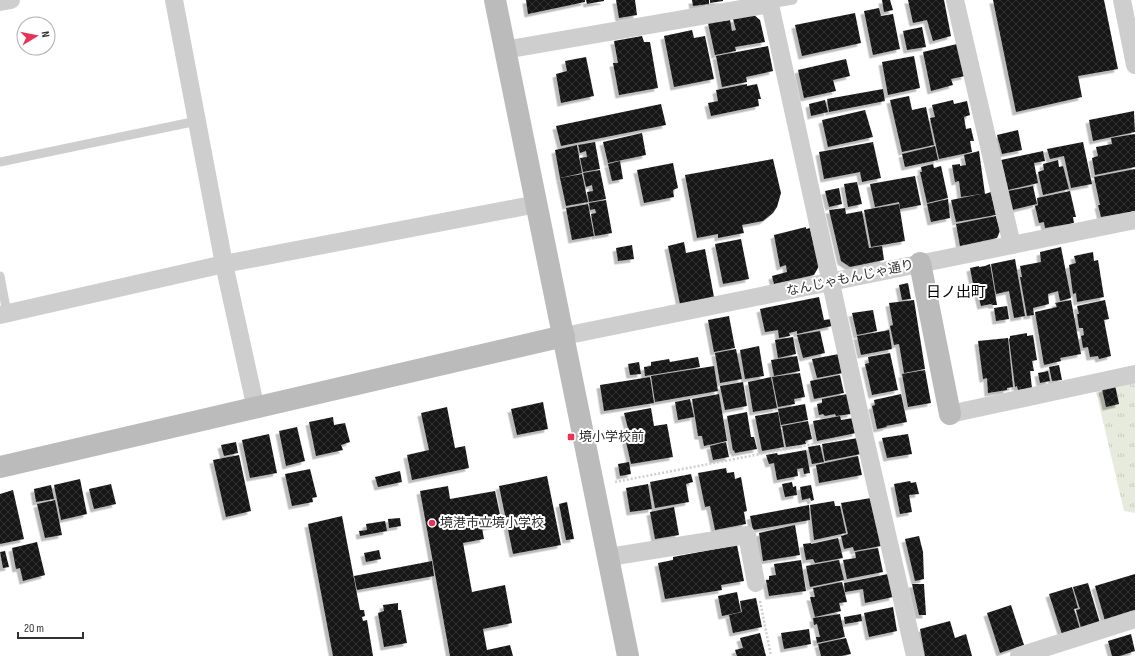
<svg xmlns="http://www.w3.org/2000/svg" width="1135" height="656" font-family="'Sofia Sans Condensed','Noto Sans JP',sans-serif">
<defs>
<pattern id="grass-tufts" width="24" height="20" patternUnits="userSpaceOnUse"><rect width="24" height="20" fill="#e6ebdd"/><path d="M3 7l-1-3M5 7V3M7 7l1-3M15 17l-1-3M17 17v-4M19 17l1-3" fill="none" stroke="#c6cabe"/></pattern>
<pattern id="building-cross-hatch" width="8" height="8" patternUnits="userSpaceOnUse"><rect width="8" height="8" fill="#181818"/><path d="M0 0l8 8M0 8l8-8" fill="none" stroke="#313131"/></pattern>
<filter id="shadow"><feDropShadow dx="-3.5" dy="3.5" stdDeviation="0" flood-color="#0004"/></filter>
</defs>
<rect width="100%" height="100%" fill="#fff"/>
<path fill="url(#grass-tufts)" d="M1135 378V513L1124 511 1095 387Z"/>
<g fill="url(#building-cross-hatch)" filter="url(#shadow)">
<path d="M526 0H585V2L528 14Z"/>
<path d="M586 0H604V1L587 4Z"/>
<path d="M616 0H635L637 15 619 18Z"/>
<path d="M692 0H709V4L693 6Z"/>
<path d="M710 0H723V1L710 3Z"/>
<path d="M882 0H890L893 10 884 12Z"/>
<path d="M908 0H944L951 36 933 41 927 20 913 23Z"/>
<path d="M993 0H1104L1118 69 1078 76 1082 97 1016 112Z"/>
<path d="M879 8 881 16 893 14 900 49 873 55 864 11Z"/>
<path d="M855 13 861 43 802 56 795 25Z"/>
<path d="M754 15 760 20 765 42 735 47 736 51 715 55 708 23 730 20 732 31 736 30 733 19Z"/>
<path d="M922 27 926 47 907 50 903 31Z"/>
<path d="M692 30 694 38 705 36 714 79 674 87 664 36Z"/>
<path d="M642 36 644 42H650L658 88 619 95 613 63H618L614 41Z"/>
<path d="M957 44 965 76 951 79 953 85 931 91 923 52Z"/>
<path d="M768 46 773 71 746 77 747 82 722 87 716 56Z"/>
<path d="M914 56 920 88 888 95 882 62Z"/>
<path d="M586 57 594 96 561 103 556 74 567 71 565 61Z"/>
<path d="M846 59 850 76 833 80 836 91 804 98 798 70Z"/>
<path d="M747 84V86L757 84 761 99H758L759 106 711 116 708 103 718 101 716 90Z"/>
<path d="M883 89 885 101 829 112 827 99Z"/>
<path d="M909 96 912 110 926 107 934 145 902 152 890 100Z"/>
<path d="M825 100 828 112 811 116 809 104Z"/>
<path d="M953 100 954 104 967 101 970 115 964 117 966 129 971 128 974 141H970L972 152 939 159 930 118 935 117 932 105Z"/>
<path d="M661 104 666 125 561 146 556 126Z"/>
<path d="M865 110 873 137 828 147 822 120Z"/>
<path d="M1134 111 1135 132 1093 141 1089 120Z"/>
<path d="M1018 130 1022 150 1002 154 997 135Z"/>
<path d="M642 133 646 155 608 163 603 142Z"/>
<path d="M1135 134V167L1095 175 1092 158 1098 156 1096 147 1112 144 1111 138Z"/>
<path d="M595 142 600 169 583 172 580 158 587 157 586 151 580 153 578 145Z"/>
<path d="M873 142 881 178 862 182 860 172 824 179 819 152Z"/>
<path d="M1083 142 1092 184 1071 188 1064 156 1050 159 1047 149Z"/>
<path d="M577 145 582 173 560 178 555 150Z"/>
<path d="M935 146 938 160 905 167 902 154Z"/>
<path d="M979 151 985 194 991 192 996 215 956 222 951 200 981 194 961 197 959 181 955 182 952 165 960 164V166L966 165 964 155Z"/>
<path d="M1043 151 1045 161 1034 163 1038 183 1008 190 1001 160Z"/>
<path d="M773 159 781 193 777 207 773 213 763 221 742 225 744 233 718 238V234L697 238 685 175Z"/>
<path d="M1058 160 1059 167 1063 166 1069 189 1043 195 1038 172 1044 170 1043 164Z"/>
<path d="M620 161 623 179 612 181 608 164Z"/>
<path d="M673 163 678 188 673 190 674 197 644 203 637 170Z"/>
<path d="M933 164 934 168 941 166 948 198 927 203 920 172H922L921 167Z"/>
<path d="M1135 169V211L1101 217 1098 205H1100L1094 177Z"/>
<path d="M600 170 606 199 589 202 587 192 593 191 592 185 586 187 583 173Z"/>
<path d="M582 174 588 202 566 206 560 178Z"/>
<path d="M915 176 921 205 900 209 899 202 875 207 870 184Z"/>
<path d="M857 182 862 204 848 207 844 184Z"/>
<path d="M1033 186 1037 204 1012 210 1008 191Z"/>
<path d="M839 188 842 204 829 207 825 191Z"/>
<path d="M1070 191 1076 217H1073L1074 223 1045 228 1044 222 1039 223 1035 206 1038 205 1037 198Z"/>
<path d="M948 199 950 218 931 222 927 204Z"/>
<path d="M606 200 612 233 595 236 591 214 596 213 595 209 590 210 589 203Z"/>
<path d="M588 204 594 236 572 240 566 208Z"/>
<path d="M899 204 905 241 871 247 864 210Z"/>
<path d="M845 208 846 214 862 211 869 248 882 246 884 260 850 267 841 261 829 210Z"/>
<path d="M996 216 1000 231 997 238 960 246 956 224Z"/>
<path d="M806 227V229L810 228 819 266 814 275 774 284 772 276 787 272 786 265 780 267 774 235Z"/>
<path d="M741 239 749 279 723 284 715 244Z"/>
<path d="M684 242 686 253 705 249 714 297 680 304 668 246Z"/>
<path d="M632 245 634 259 618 261 616 248Z"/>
<path d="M1061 247 1071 298 1060 301 1058 291 1048 294 1049 304 1033 308 1034 315 1027 316 1020 277H1022L1020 266 1041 262 1040 252Z"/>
<path d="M1093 252 1094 261 1098 260 1104 297 1077 302 1076 293 1073 294 1069 265 1076 263 1074 256Z"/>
<path d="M1015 259 1025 316 1014 318 1009 291 996 294 991 264Z"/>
<path d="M990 264 997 305H992L991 304 981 306 978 294H975L970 268 979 266V267L985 266Z"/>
<path d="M908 283 911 299 902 300 899 285Z"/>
<path d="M819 297 824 320 831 319 832 326 797 334V331L789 333 790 336 779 338 778 330 765 332 760 309Z"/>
<path d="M914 300 925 369 904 373 899 344 894 345 890 326 893 325 889 303Z"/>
<path d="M1071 300 1081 354 1060 358 1061 361 1044 365 1035 312 1057 307 1055 303Z"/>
<path d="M1105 300 1109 319 1104 320 1111 356 1099 359 1098 356 1090 357 1088 347 1083 348 1081 336 1084 335 1083 328H1079L1077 314H1079L1077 306Z"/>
<path d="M1007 306 1009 319 996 321 994 308Z"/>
<path d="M873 310 877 331 857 335 852 313Z"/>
<path d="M729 316 735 348 714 352 708 320Z"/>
<path d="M889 330 892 349 861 355 857 336Z"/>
<path d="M820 331 825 353 803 358 797 335Z"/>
<path d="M1027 333V336L1033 335 1037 360 1032 361 1034 371H1030L1032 388 1018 390 1017 386 1015 387 1009 339 1010 338V336Z"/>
<path d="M793 337 796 354 778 358 775 340Z"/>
<path d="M1008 338 1013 387 1007 388V390L988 393 987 378 983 379 978 341Z"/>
<path d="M759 346 764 376 745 379 740 350Z"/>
<path d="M736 349 742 379 720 383 715 353Z"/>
<path d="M890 353 898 390 872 395 865 364 869 363 868 357Z"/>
<path d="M839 354 843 373 817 378 812 359Z"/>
<path d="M797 356 800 371 774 376 771 360Z"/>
<path d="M698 357 700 367 645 376 644 367 651 366V362L669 359 670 362Z"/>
<path d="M639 362 641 374 630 375 628 364Z"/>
<path d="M1059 365 1062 380 1052 381 1049 367Z"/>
<path d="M714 366 718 391 655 402 651 376Z"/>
<path d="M925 370 931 403 908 407 902 374Z"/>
<path d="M1048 371 1050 381 1040 383 1038 373Z"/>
<path d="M800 373 805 397 794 399 795 404 778 407 772 377Z"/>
<path d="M840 375 844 393 814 399 810 381Z"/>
<path d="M650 377 654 403 604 411 600 385Z"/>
<path d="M771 377 777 408 753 412 748 382Z"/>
<path d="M743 382 747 406 725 410 720 386Z"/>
<path d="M1115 385 1119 404 1106 407 1102 389Z"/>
<path d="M719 394 727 441 704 446 702 436H698L692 399Z"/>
<path d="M847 394 851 414 836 416 835 414 825 416 823 414 819 415 817 404 822 403V399Z"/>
<path d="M901 394 907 422 886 426 887 427 877 429 872 406 875 405 874 400Z"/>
<path d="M690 399 694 417 678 420 675 402Z"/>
<path d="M543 402 548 429 517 435 511 409Z"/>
<path d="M805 404 808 420 781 425 778 409Z"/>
<path d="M447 407 455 448 465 446 469 468 412 480 407 455 429 450 421 413Z"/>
<path d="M651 408 654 426 667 424 673 457 631 464 624 433 629 432 624 413Z"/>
<path d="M747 412 751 437H754L757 449 735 453 734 450 733 451 727 416Z"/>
<path d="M778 412 784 447 762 451 755 416Z"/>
<path d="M840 416 841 420 853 418 856 433 817 441 813 421Z"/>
<path d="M333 417 334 425 345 423 350 442 341 445 343 450 316 456 309 422Z"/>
<path d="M808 421 812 439 805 441 806 444 786 447 782 426Z"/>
<path d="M297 427 305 461 286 466 279 431Z"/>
<path d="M269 434 277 473 250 478 242 440Z"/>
<path d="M908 434 912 454 887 458 882 438Z"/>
<path d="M858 438 861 454 825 461 822 444Z"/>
<path d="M236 442 238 453 224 456 221 445Z"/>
<path d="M726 442 729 457 713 460 710 446Z"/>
<path d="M820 445 824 462 812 464 808 447Z"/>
<path d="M806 450 810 473 804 474 803 468 797 469 798 476 777 480 774 463 769 464 766 455 777 453 778 455Z"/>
<path d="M239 455 251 511 226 517 213 460Z"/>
<path d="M858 456 862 475 819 483 816 465Z"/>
<path d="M629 462 631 474 620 476 618 464Z"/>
<path d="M726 468 727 473 734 472 735 479 741 477 747 511 744 512 746 524 715 530 710 506 705 507 698 473Z"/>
<path d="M310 469 317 497 312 498 313 502 292 506 285 474Z"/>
<path d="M400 471 402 482 378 487 375 477Z"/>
<path d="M691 474 693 482 686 484 689 502 655 508 650 482Z"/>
<path d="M547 476 561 545 513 554 499 486Z"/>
<path d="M80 479 87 514 61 520 54 485Z"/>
<path d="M910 481 911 483 916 482 919 494 909 495 912 512 900 514 894 484Z"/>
<path d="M792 482 793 487 796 486 797 495 785 497 782 484Z"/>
<path d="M111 484 116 504 94 509 89 489Z"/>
<path d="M648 484 652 509 630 512 626 488Z"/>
<path d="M51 485 54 499 36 502 34 489Z"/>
<path d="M811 485 814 500 811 501 810 498 802 500 800 487Z"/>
<path d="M448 486 450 499 495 491 502 524 482 528 484 539 463 543 472 592 505 585 512 623 483 629 487 650 510 645 513 656H450L420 491Z"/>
<path d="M13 490 24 539 0 544V494Z"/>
<path d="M871 498 881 546 854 551 853 547 844 549 841 536 848 534 841 503Z"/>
<path d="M55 500 62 535 45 538 37 504Z"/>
<path d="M834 501 835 506H840L846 533 814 540 810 505Z"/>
<path d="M567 502 574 539 566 540 559 504Z"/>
<path d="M809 505 810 520 753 530 750 516Z"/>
<path d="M674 507 679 535 655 539 650 512Z"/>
<path d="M342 516 360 610H364L365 616 362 617 363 621 367 620 373 656H333L308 524Z"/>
<path d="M400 518 401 526 389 528 388 519Z"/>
<path d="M385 521 387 531 360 536 359 531 367 530 366 524Z"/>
<path d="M795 525 800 555 763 561 759 533Z"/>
<path d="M919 536 923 552 924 579 915 581 905 539Z"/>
<path d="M838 538 843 558 815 563 813 559 806 560 803 544 811 543V544Z"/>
<path d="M37 542 45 575 23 581 20 568 16 569 12 548Z"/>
<path d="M737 545 744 581 721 585 722 590 665 599 658 563 673 560V557Z"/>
<path d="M878 548 883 572 847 579 843 560 856 558 855 552Z"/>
<path d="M379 550 381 559 366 562 364 553Z"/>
<path d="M5 551 9 567 3 568 0 552Z"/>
<path d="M801 560 806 591 769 596 766 580H769V576L776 575 774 564Z"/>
<path d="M839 560 844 580 810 587 806 566Z"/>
<path d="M432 561 434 576 357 590 354 576Z"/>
<path d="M888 574 893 597 865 603 863 589 845 592 844 583Z"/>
<path d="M1135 574V611L1105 621 1095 586Z"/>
<path d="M842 582 847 602 839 603 841 611 815 617 810 597H815L813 588Z"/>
<path d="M1088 583 1100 623 1081 628 1076 610 1080 609 1073 587Z"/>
<path d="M912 584H924L926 615H919Z"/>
<path d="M1072 587 1078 608 1074 609 1080 629 1062 634 1049 594Z"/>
<path d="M737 592 741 612 722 616 718 596Z"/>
<path d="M756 598 762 627 733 633 729 615 742 612 740 601Z"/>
<path d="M398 603V610H401L407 643 384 647 378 613 384 611 383 605Z"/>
<path d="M1011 605 1024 645 1000 653 987 613Z"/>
<path d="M893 607 897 631 869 637 864 613Z"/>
<path d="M840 614 845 637 817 643 816 637H820L817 624 814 625 813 618Z"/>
<path d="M861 614 862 621 845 624 844 617Z"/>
<path d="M950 621 955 638 966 634 972 656H925L920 629Z"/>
<path d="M809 629 811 644 784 649 781 633Z"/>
<path d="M760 633 766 656H737L735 650 743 648 740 638Z"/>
<path d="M1131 634 1135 651 1120 656H1112L1108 641Z"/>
<path d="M846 638 851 654 841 656H821L818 644Z"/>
</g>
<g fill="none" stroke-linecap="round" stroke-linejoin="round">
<g stroke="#cecece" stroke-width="2.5" stroke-dasharray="2 2" stroke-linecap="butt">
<path d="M615 482 844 438"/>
<path d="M760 601 771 656"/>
</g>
<g stroke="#cecece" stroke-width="9">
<path d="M770 4 793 0"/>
<path d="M0 162 197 121"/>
<path d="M0 276 7 313"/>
</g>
<g stroke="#cecece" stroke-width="18">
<path d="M174 0 224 264 256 409"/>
<path d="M769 0 864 434 915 656"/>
<path d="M955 0 1012 245"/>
<path d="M1122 0 1135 65"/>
<path d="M0 2 11 0"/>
<path d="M505 50 770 4"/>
<path d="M0 315 224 264 537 204"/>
<path d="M564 336 1135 220"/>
<path d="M950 414 1135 374"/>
<path d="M609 557 747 535 756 583"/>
<path d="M1019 656 1135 619"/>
</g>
<g stroke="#bbb" stroke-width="22">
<path d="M495 0 628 656"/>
<path d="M920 263 950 414"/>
<path d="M0 467 564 336"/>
</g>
</g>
<g fill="#e93354" stroke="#fff" stroke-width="1.5">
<rect x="567" y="433" width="8" height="8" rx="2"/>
<circle cx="432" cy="523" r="4"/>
</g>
<g text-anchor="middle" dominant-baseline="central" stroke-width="4" stroke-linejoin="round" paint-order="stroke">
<g font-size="13" fill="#313131" stroke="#fff">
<text transform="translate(850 278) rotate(-12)">なんじゃもんじゃ通り</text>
</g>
<g font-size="13" fill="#313131" stroke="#fff" text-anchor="start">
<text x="579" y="437">境小学校前</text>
<text x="440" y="523">境港市立境小学校</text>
</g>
<g font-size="15" fill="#000" stroke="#fff">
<text x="956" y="292">日ノ出町</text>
</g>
</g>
<g transform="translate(36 36) rotate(80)"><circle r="19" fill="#ffffff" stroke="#adadad"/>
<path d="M0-3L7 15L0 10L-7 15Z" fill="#e93354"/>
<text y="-6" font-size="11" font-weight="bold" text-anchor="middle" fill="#313131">N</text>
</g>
<path d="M18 632v6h65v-6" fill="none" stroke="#313131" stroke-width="2"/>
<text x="24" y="632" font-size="12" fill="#313131" stroke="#ffffff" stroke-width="3" paint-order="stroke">20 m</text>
</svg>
